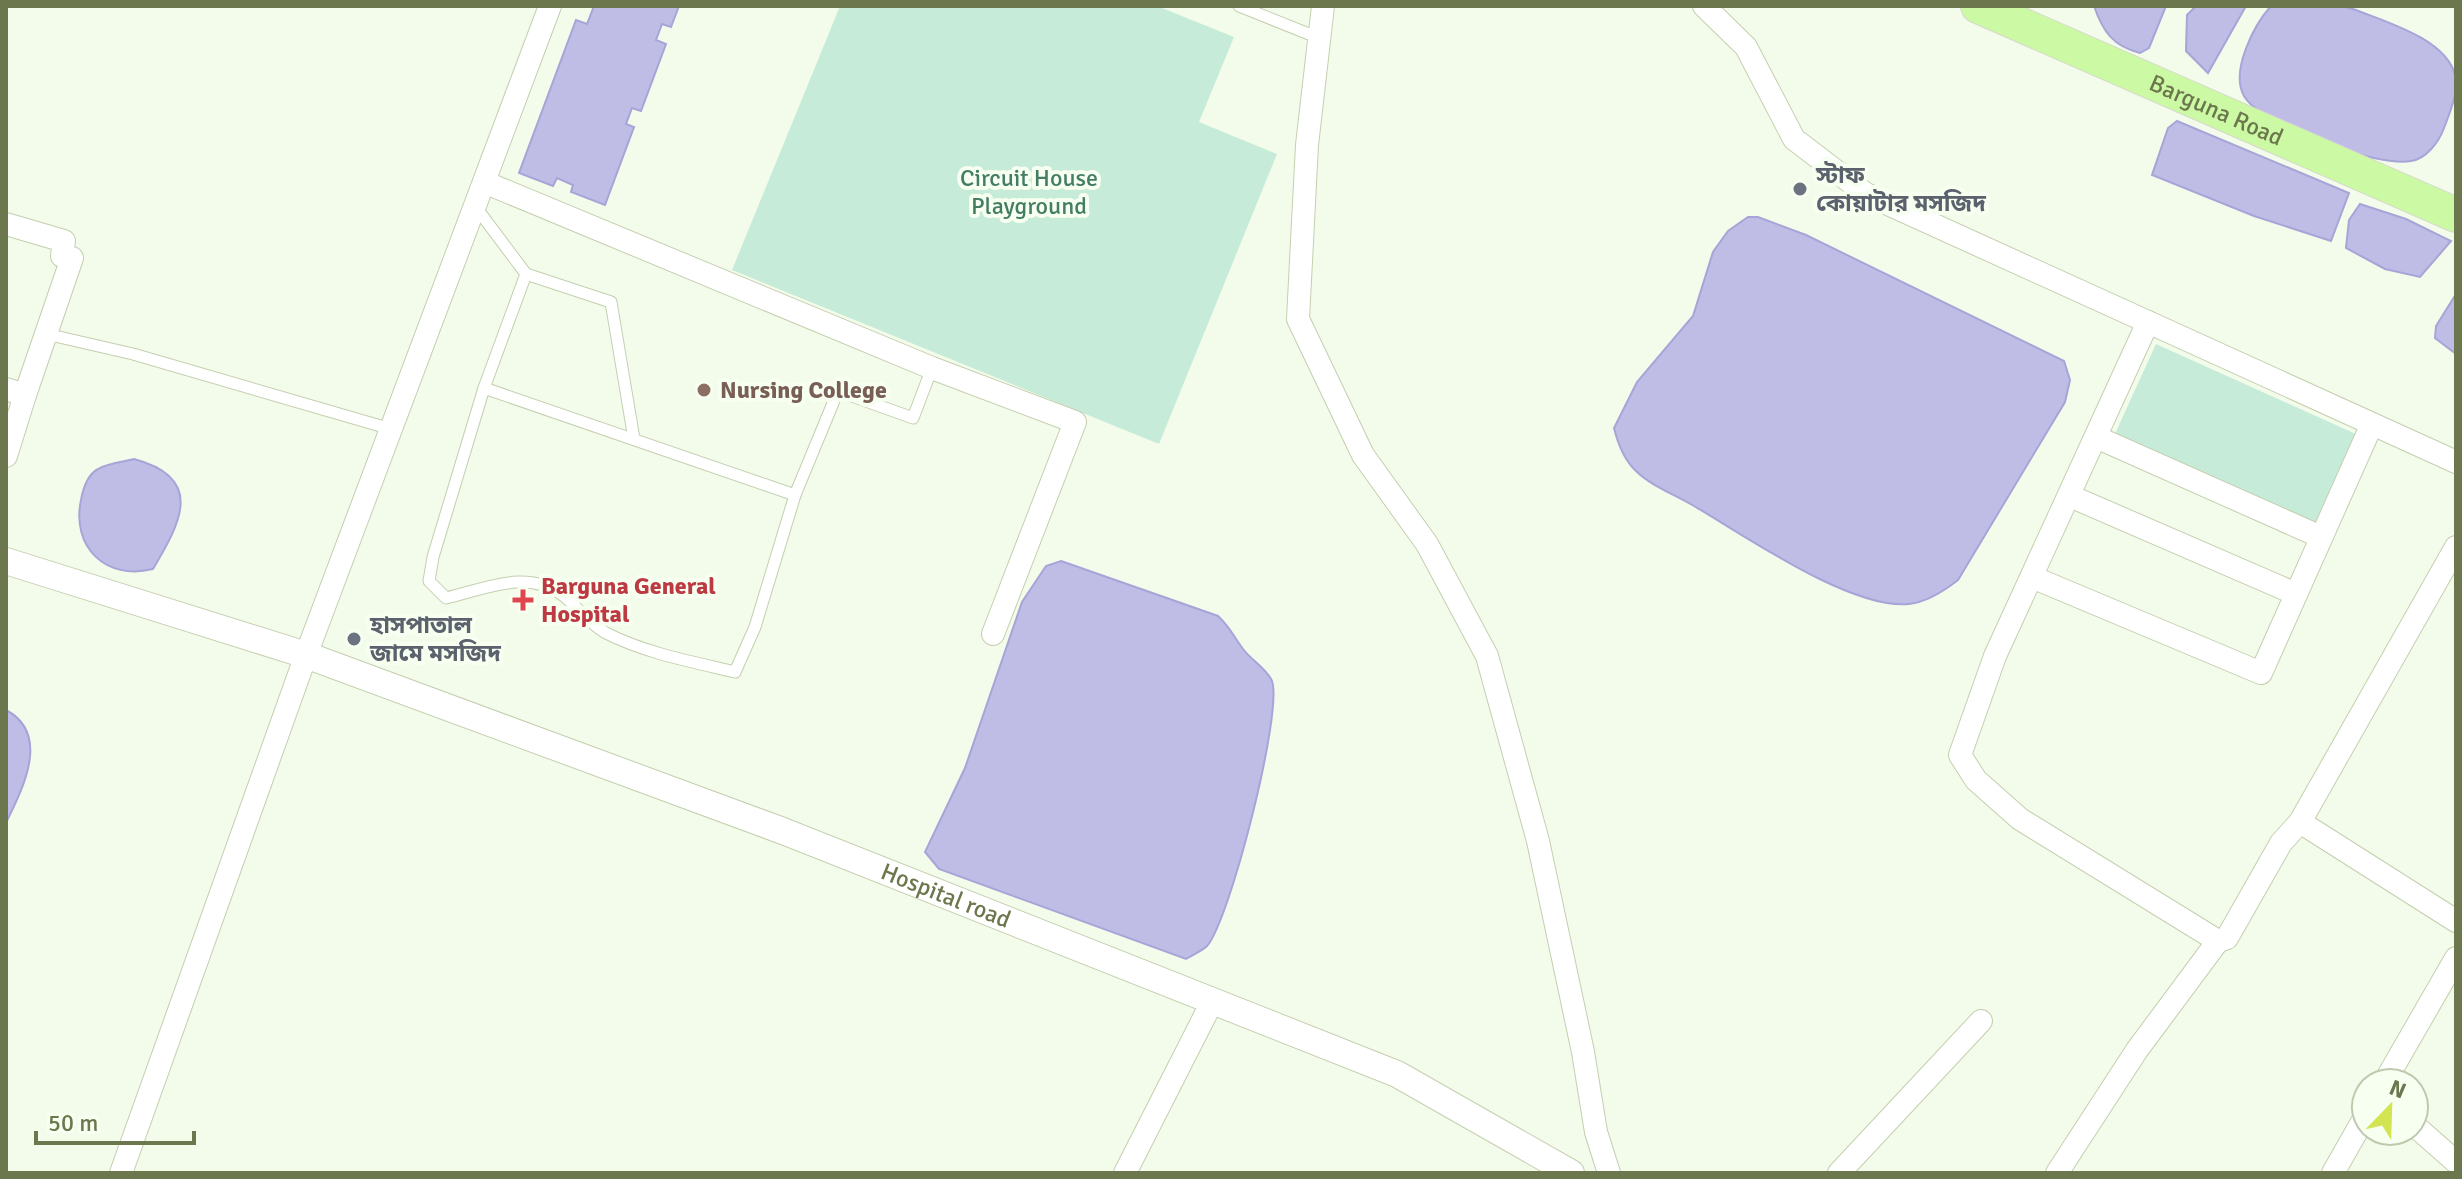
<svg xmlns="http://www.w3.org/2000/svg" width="2462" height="1179" font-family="Signika,'Noto Sans Bengali',sans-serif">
<rect width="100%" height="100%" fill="#f3fcea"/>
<g fill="#c7ebd9">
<path d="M840 6H1157L1234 37 1199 122 1277 154 1159 444 732 270Z"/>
<path d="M2156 344 2358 435 2317 530 2114 436Z"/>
</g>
<g fill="#bfbde6" stroke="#a7a4d8" stroke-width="2">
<path d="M594 6H679L671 27 662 24 656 40 666 44 641 111 632 108 626 124 634 127 605 205 571 192 573 185 557 178 553 186 519 173 576 20 587 24Z"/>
<path d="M2094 6H2166L2149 48 2140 53C2113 46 2103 32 2094 6Z"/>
<path d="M2196 6H2246L2208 73 2186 51 2187 15Z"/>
<path d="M2271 6H2343L2356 10C2386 22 2446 39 2455 75 2459 92 2450 112 2444 128 2439 142 2426 159 2411 161 2376 167 2262 127 2244 96 2230 71 2254 25 2271 6Z"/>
<path d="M2177 121 2349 193 2331 241 2254 216 2152 175 2168 128Z"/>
<path d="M2360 204 2406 219 2451 241 2420 277 2385 269 2346 248 2349 220Z"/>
<path d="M1748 217H1758L1806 235 2064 361 2070 380 2065 402 1958 580C1944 591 1927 602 1909 604 1851 610 1744 535 1694 506 1676 495 1651 486 1636 471 1624 460 1618 444 1614 428L1637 382 1693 316 1713 252 1728 231Z"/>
<path d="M2456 294V354L2435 338 2436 326Z"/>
<path d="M134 459C205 478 181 522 153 569 106 581 71 547 81 500 83 489 87 475 98 469 108 463 123 462 134 459Z"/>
<path d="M1061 561 1218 616C1230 627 1234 637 1243 649 1251 660 1267 669 1272 681 1283 712 1230 920 1207 946 1202 951 1192 955 1186 959L939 869 925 852 965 768 1022 602 1046 566Z"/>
<path d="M6 710C51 734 23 788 6 823Z"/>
</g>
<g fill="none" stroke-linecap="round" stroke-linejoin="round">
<defs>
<g id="service">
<path d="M1239 6 1319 38"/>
<path d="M475 206 526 274 484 388 795 495 838 391 913 418 932 368"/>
<path d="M526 274 611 302 634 439"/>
<path d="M46 334 133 354 391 429"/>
<path d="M484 388 433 557 429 581 446 598C485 589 528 568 564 596 577 607 591 625 606 633 645 653 693 662 735 672L755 627 795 495"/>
</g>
<g id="minor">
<path d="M1323 6 1307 145 1298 319 1363 455 1427 544 1487 656 1538 841 1583 1052 1596 1132 1609 1173"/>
<path d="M1704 6 1746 47 1794 139 1866 194 2456 462"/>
<path d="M484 182 932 368 1075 422 993 634"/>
<path d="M6 224 64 241 62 256 72 258 25 395"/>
<path d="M2148 322 1995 656 1960 755 1976 780 2020 819 2218 941 2227 938 2281 843 2300 822 2456 921"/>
<path d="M6 389 25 395 6 456"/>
<path d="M2096 437 2321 537"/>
<path d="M2070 496 2296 594"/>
<path d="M2032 577 2261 673 2372 424"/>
<path d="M2300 822 2456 547"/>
<path d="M2384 1083 2456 958"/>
<path d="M2414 1125 2456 1162"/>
<path d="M121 1173 306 655 550 6"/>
<path d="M1125 1173 1213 1000"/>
<path d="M1839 1173 1981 1021"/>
<path d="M2057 1173 2137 1050 2218 941"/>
<path d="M2333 1173 2366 1115"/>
</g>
<g id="tertiary">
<path id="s1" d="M6 561 306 655 783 831 1397 1074 1571 1173"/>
</g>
<g id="primary">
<path id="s2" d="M1978 6 2456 215"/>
</g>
</defs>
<use href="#service" stroke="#c4cfaf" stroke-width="13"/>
<use href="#minor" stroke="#c4cfaf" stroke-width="24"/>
<use href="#tertiary" stroke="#c4cfaf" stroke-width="28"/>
<use href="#primary" stroke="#d6d9cd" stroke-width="36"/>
<use href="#service" stroke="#fff" stroke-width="11"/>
<use href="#minor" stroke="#fff" stroke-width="22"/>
<use href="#tertiary" stroke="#fff" stroke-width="26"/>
<use href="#primary" stroke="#ccf9a3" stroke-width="34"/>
</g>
<g fill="#6b7280" stroke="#f7fff0" stroke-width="3">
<circle cx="1800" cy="189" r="8"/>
<circle cx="354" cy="639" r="8"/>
</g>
<circle fill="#8d6e63" stroke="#f7fff0" stroke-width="3" cx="704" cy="390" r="8"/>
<path fill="#e0444e" stroke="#f7fff0" stroke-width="3" d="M519 588h8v8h8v8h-8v8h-8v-8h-8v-8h8z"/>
<g text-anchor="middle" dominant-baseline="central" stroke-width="8" stroke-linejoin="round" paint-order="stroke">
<g font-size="24" fill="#6c774d" stroke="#f7fff0">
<text stroke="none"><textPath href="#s2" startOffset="260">Barguna Road</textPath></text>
<text stroke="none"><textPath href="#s1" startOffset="998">Hospital road</textPath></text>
</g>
<g font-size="24" font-weight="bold" fill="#5b616d" stroke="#f7fff0" text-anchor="start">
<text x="1816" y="175">স্টাফ<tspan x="1816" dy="28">কোয়াটার মসজিদ</tspan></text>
<text x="370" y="625">হাসপাতাল<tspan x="370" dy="28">জামে মসজিদ</tspan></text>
</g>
<g font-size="24" fill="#447d66" stroke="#f7fff0">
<text x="1029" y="178">Circuit House<tspan x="1029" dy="28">Playground</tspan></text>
</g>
<g font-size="24" font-weight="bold" fill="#785e54" stroke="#f7fff0" text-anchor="start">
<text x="720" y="390">Nursing College</text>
</g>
<g font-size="24" font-weight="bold" fill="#be3a42" stroke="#f7fff0" text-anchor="start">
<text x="541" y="586">Barguna General<tspan x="541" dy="28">Hospital</tspan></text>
</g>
</g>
<rect width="2462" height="1179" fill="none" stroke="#6c774d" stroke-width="16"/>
<g transform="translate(2390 1107) rotate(23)"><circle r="38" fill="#f7fff0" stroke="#bfc9af" stroke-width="2"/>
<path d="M0-6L14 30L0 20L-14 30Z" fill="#d2e451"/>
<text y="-12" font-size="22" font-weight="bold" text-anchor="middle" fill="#6c774d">N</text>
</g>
<path d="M36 1131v12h158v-12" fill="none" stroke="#6c774d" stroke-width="4"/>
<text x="48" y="1131" font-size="24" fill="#6c774d" stroke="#f7fff0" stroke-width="6" paint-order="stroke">50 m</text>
</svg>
